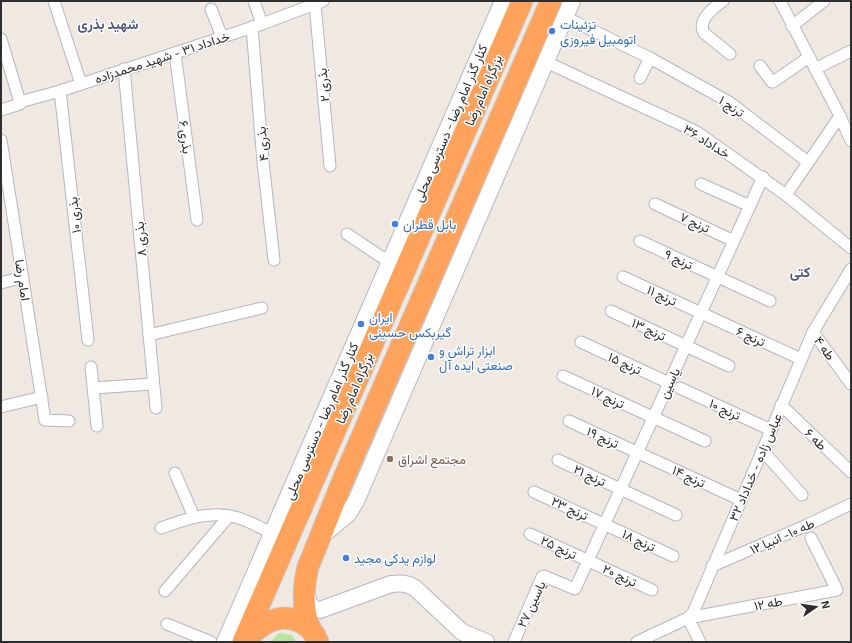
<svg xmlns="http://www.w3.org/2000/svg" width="852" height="643" font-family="'Exo 2',Vazirmatn,sans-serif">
<rect width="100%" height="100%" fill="#efe9e1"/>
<path fill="#b6e59e" d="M279 633 292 635 296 642H270Z"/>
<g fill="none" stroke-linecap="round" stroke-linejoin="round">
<defs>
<g id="street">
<path d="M54 1 81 84"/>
<path d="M254 1 262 24"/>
<path d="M723 1C713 8 697 20 704 33L730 54"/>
<path d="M780 1 840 116 851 141"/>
<path d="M315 4 330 166"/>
<path d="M211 9 222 37"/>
<path d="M565 17 650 58 729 102 808 162"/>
<path d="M792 26 824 1"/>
<path d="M252 27 263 162 274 260"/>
<path d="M1 39 20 102"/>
<path d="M175 53 197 220"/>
<path d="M546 62 697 132 786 195 851 248"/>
<path d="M760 66 772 82H773L809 57"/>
<path d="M124 69 156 408"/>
<path d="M815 69 851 51"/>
<path d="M640 78 650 58"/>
<path d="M60 91 88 340"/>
<path d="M1 110 20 104V102L60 91 175 53 262 24 323 1"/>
<path d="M1 140 45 420 69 421"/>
<path d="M701 184 750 206"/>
<path d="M786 195 840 116"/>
<path d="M655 204 734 241"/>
<path d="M347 234 389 262"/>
<path d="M640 241 770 301"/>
<path d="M623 277 801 359"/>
<path d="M1 283 23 277"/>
<path d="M611 311 729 366"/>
<path d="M813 332 851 384"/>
<path d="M149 335 262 308"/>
<path d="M581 342 669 383"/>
<path d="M91 367 97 426"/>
<path d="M563 376 705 441"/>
<path d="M93 388 153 384"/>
<path d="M680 388 771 430"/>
<path d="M781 405 851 472"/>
<path d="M1 407 42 397"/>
<path d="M569 421 741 500"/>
<path d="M762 450 802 495"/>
<path d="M558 460 676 515"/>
<path d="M175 473 194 517"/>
<path d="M534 492 673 556"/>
<path d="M161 528C184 520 210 510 235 517 248 520 260 528 272 533"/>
<path d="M530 534 652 590"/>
<path d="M712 566 805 526 851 504"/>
<path d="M165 591 229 516"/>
<path d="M167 624 211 642"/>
<path d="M514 642 542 577 544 576 575 589 763 177"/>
<path d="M637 642 688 618 693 613 813 332 851 269"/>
<path d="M700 642 688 618 837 590 811 538"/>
</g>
<g id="secondary">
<path d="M320 537 348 514 356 501 572 1"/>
<path d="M306 592C308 600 310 610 320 610L391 584C401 583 407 583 415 588L462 632 486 642"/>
<path d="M225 642 503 1"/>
</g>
<g id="highway">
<path d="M310 628C302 610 303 586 308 567L343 480 551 1"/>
<path d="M247 640C260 623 282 611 302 623 310 627 315 634 318 642"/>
<path d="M243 642 522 1"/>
</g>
</defs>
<use href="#street" stroke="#b4b7c1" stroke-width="13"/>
<use href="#secondary" stroke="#b4b7c1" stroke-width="18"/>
<use href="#highway" stroke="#c9c9c9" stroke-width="23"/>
<use href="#street" stroke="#fff" stroke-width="11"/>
<use href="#secondary" stroke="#fff" stroke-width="16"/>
<use href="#highway" stroke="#ffa35c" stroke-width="21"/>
</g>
<g fill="#3f7fe0" stroke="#fff" stroke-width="1.5">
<circle cx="552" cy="31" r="4"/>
<circle cx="395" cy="224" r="4"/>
<circle cx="361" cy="324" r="4"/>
<circle cx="431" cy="357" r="4"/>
<circle cx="346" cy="558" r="4"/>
</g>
<circle fill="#8d6e63" stroke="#fff" stroke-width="1.5" cx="390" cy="459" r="4"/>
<g text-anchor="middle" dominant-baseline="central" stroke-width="3" stroke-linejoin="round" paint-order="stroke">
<g font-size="13" fill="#366cbe" stroke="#fff" text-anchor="start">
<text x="560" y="24">تزئینات<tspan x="560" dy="15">اتومبیل فیروزی</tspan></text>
<text x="403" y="224">بابل قطران</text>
<text x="369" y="317">ایران<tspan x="369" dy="15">گیربکس حسینی</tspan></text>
<text x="439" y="350">ابزار تراش و<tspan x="439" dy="15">صنعتی ایده آل</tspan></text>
<text x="354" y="558">لوازم یدکی مجید</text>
</g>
<g font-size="13" fill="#2e2e2e" stroke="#fff">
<text transform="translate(162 57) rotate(-18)">خداداد ۳۱ - شهید محمدزاده</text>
<text transform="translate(323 85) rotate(-95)">بذری ۲</text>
<text transform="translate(483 90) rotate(-67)">بزرگراه امام رضا</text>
<text transform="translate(732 106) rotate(34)">ترنج ۱</text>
<text transform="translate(450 123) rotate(-67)">کنار گذر امام رضا - دسترسی محلی</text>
<text transform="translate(186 137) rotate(83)">بذری ۶</text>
<text transform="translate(707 141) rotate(32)">خداداد ۳۶</text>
<text transform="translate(262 144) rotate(-95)">بذری ۴</text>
<text transform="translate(74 215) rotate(-96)">بذری ۱۰</text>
<text transform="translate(695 222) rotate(25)">ترنج ۷</text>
<text transform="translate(140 239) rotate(-95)">بذری ۸</text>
<text transform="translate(679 259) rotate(25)">ترنج ۹</text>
<text transform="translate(23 280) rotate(81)">امام رضا</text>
<text transform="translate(662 295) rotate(25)">ترنج ۱۱</text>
<text transform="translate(649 329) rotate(25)">ترنج ۱۳</text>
<text transform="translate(751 336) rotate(25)">ترنج ۶</text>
<text transform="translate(825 348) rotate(54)">طه ۴</text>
<text transform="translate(625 363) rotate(25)">ترنج ۱۵</text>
<text transform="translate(669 383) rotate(-65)">یاسین</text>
<text transform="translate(354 388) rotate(-67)">بزرگراه امام رضا</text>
<text transform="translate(608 397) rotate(25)">ترنج ۱۷</text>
<text transform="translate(725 409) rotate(25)">ترنج ۱۰</text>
<text transform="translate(321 421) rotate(-67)">کنار گذر امام رضا - دسترسی محلی</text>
<text transform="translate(603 437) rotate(25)">ترنج ۱۹</text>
<text transform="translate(816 439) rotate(44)">طه ۶</text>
<text transform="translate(755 467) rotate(-67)">عباس زاده - خداداد ۳۲</text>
<text transform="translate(590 475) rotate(25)">ترنج ۲۱</text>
<text transform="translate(689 476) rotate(25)">ترنج ۱۴</text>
<text transform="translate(570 508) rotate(25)">ترنج ۲۳</text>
<text transform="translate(782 536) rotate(-24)">طه ۱۰- انبیا ۱۲</text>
<text transform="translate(639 540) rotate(25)">ترنج ۱۸</text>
<text transform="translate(559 547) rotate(25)">ترنج ۲۵</text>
<text transform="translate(620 575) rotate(25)">ترنج ۲۰</text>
<text transform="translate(768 603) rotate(-11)">طه ۱۲</text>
<text transform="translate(531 604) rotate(-65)">یاسین ۲۷</text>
</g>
<g font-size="13" fill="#785e54" stroke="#fff" text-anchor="start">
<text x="398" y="459">مجتمع اشراق</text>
</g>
<g font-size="14" font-weight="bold" fill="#4d5680" stroke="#fff">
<text x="108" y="23">شهید بذری</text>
<text x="800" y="271">کتی</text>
</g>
</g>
<rect width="852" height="643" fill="none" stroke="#2e2e2e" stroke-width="4"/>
<g transform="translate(816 607) rotate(77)" stroke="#ffffff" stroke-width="3" paint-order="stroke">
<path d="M0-3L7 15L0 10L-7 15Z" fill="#2e2e2e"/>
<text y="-6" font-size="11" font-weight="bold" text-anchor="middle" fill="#2e2e2e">N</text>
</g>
</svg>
